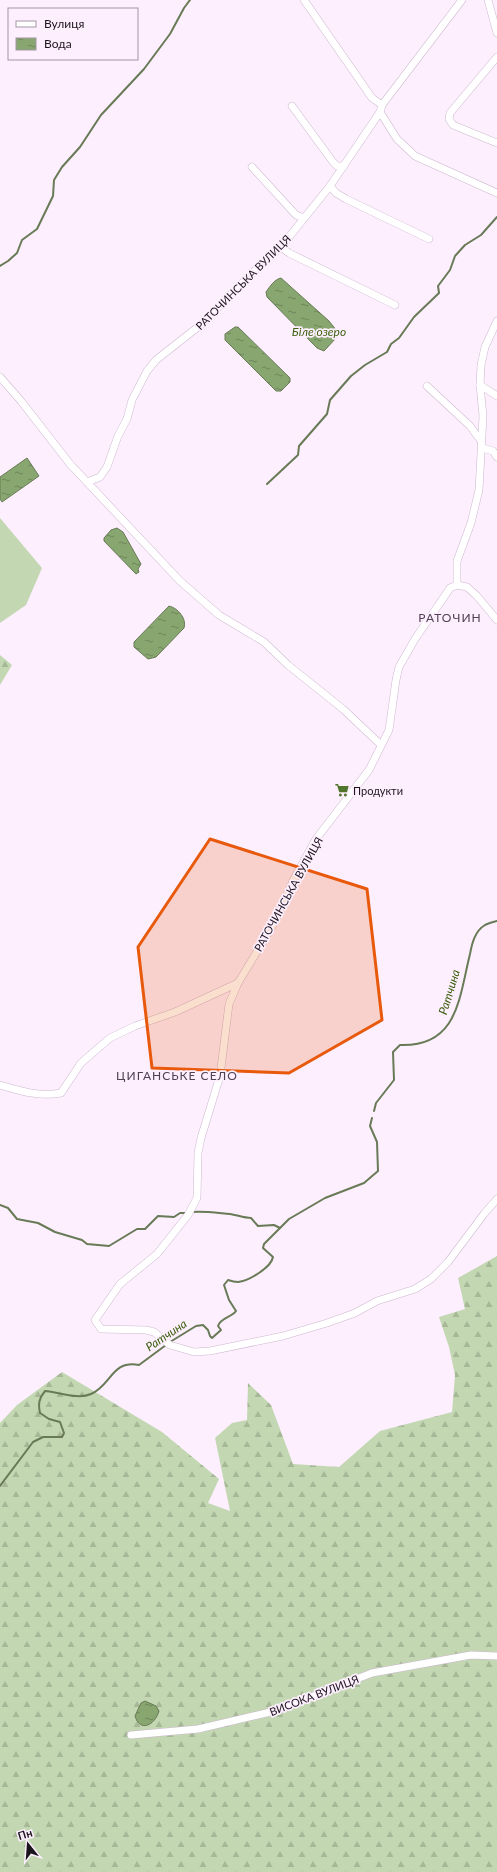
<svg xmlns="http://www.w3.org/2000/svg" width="497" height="1872" font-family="Lato,sans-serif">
<defs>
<pattern id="forest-firs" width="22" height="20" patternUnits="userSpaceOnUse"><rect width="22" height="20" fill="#c3d8b2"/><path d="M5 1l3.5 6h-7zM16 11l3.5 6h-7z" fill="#a7b899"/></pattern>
<pattern id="water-ripples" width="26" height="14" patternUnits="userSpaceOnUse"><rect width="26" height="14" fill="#88a66f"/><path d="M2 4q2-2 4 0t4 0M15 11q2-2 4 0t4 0" fill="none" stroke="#6e865b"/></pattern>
</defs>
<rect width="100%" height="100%" fill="#fdeffe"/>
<g fill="url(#forest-firs)">
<path d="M0 655 12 665 0 685Z"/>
<path d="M497 1256V1872H0V1423L17 1405 62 1372 162 1432 219 1479 208 1503 230 1511 215 1438 232 1423 247 1420 248 1383 271 1405 293 1464 339 1467 380 1431 452 1412 455 1375 449 1347 439 1317 465 1309 458 1278Z"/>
</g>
<path fill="#c3d8b2" d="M0 518 42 568 26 605 0 623Z"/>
<g fill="url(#water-ripples)" stroke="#687a56">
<path d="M281 278 329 321 337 331V337L324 351 317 348 267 297 266 292C270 286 275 279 281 278Z"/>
<path d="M235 327H238L290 378V382L281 391H276L225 340V334Z"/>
<path d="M27 458 39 476 2 502 0 499V477Z"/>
<path d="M117 528 123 532 141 564 138 569 139 572 136 574 104 541V538L111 530Z"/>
<path d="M169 606C178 608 187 619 184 628L156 657 148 659 134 647V642Z"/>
<path d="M145 1701 156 1706 159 1711C155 1725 140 1733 135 1716L141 1703Z"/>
</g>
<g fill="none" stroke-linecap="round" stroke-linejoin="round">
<g stroke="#687a56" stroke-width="2">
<path d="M0 266 8 261 17 253 22 240 37 229 53 196 54 180 62 167 80 147 101 115 144 69 170 34 184 8 190 0"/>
<path d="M267 484 298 455 299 446 327 414 330 400 351 376 365 365 387 352 391 344 399 338 414 317 439 293 438 286 450 270 455 256 465 245 481 235 497 217"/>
<path d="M374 1111 376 1103 394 1080 393 1052 400 1045C458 1047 459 998 470 954 472 943 475 931 485 925 489 923 493 922 497 921"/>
<path d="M0 1205 8 1208 17 1219 38 1223 55 1232 82 1240 87 1244 109 1246 137 1229H145L158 1216 174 1217 180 1213H187"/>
<path d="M192 1212C204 1211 218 1213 230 1214 237 1215 244 1218 251 1218L258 1226 274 1225 280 1228"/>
<path d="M170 1342 196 1326 203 1325 208 1330 210 1336 212 1338 221 1330 218 1326C221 1317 231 1318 236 1311L229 1300 224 1285 228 1280C231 1281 235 1282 238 1282 248 1281 271 1268 273 1257L263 1248 264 1244 289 1219 325 1198 364 1183 378 1171 377 1142 370 1126 372 1118"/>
<path d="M0 1486 33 1442 43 1437H62L64 1433 60 1422 49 1419 40 1413C38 1404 39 1398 45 1391 59 1392 78 1400 91 1394 112 1385 111 1360 139 1365L166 1345"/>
</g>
<defs>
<g id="minor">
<path d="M304 0 372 98 382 105"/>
<path d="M488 0 497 33"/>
<path d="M497 57 450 113 449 119 453 125 497 143"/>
<path d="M292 106 333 162 337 166H344"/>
<path d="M380 112 397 139 415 156 497 193"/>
<path d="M252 167 296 215 304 218"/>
<path d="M330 186 336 193 346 199 429 239"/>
<path d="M281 247 289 253 395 305"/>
<path d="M497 321 485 347 481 365 480 385 483 416 479 490 471 523 457 561V585L450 588 446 594 415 639 399 667 396 680 389 730 369 770 316 839 294 879 273 925 238 983 229 1004 220 1076 201 1138 198 1153 197 1198 188 1215 157 1254 120 1284 95 1320 101 1329 146 1330 154 1332 170 1345 194 1352 210 1351 283 1336 327 1323 355 1313 377 1301 415 1289 431 1279 448 1262 484 1214 497 1199"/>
<path d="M0 377 21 401 70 464 180 581 219 615 264 642 288 665 343 709 381 745"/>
<path d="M480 385 497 396"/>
<path d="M427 386 470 426 481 441"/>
<path d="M482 448 493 451 497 457"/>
<path d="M87 482 100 477 107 467 118 436 127 419 132 400 147 371 156 360 203 323 253 272 281 247 330 186 380 112 382 105 462 0"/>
<path d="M457 585 467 587 477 596 497 620"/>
<path d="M0 1085C21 1091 39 1097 61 1093L81 1063 110 1038 135 1026 175 1012 238 983"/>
<path d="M131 1735 198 1729 275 1711 372 1673 471 1655 497 1656"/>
</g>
</defs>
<use href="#minor" stroke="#cdb8cf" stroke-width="8"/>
<use href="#minor" stroke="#fff" stroke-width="7"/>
</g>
<path fill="#e8590c" fill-opacity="0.2" stroke="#e8590c" stroke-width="3" stroke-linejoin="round" d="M210 839 367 889 382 1020 289 1073 152 1068 138 947Z"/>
<defs>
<symbol id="supermarket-bare" viewBox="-9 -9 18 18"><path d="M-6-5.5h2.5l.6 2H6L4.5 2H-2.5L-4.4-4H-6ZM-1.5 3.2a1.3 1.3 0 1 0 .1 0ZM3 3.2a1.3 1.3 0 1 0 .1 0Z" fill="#52752e" stroke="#fdeffe" stroke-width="2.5" paint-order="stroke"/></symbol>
</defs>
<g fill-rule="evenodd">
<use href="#supermarket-bare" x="332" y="780" width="20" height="20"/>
</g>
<g text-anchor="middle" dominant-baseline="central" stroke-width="3.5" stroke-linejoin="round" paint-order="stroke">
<g font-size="11" fill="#1c141d" stroke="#fdeffe">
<text transform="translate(243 282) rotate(-45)">РАТОЧИНСЬКА ВУЛИЦЯ</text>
<text transform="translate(288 894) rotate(-61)">РАТОЧИНСЬКА ВУЛИЦЯ</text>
<text transform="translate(314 1695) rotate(-21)">ВИСОКА ВУЛИЦЯ</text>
</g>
<g font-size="11" fill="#1c141d" stroke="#fdeffe" text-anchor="start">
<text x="353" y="790">Продукти</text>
</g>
<g font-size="12" font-style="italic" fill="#3b5f0e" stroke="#fdeffe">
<text x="319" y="331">Біле озеро</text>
<text transform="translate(449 992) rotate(-73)">Ратчина</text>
<text transform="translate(166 1335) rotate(-34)">Ратчина</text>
</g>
<g font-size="12" letter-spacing="1" fill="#524155" stroke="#fdeffe">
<text x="450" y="617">РАТОЧИН</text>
<text x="177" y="1075">ЦИГАНСЬКЕ СЕЛО</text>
</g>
</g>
<rect x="8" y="8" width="130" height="52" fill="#fdeffe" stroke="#a397a4"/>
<rect x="16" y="21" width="20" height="6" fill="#ffffff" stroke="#a397a4"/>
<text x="44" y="28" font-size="12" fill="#1c141d">Вулиця</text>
<rect x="16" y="38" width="20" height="12" fill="url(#water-ripples)" stroke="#a397a4"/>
<text x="44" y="48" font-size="12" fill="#1c141d">Вода</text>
<g transform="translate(28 1844) rotate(343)" stroke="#fdeffe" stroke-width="3" paint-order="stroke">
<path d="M0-3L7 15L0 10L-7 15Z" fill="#1c141d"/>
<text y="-6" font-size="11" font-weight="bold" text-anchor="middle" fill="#1c141d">Пн</text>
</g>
</svg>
